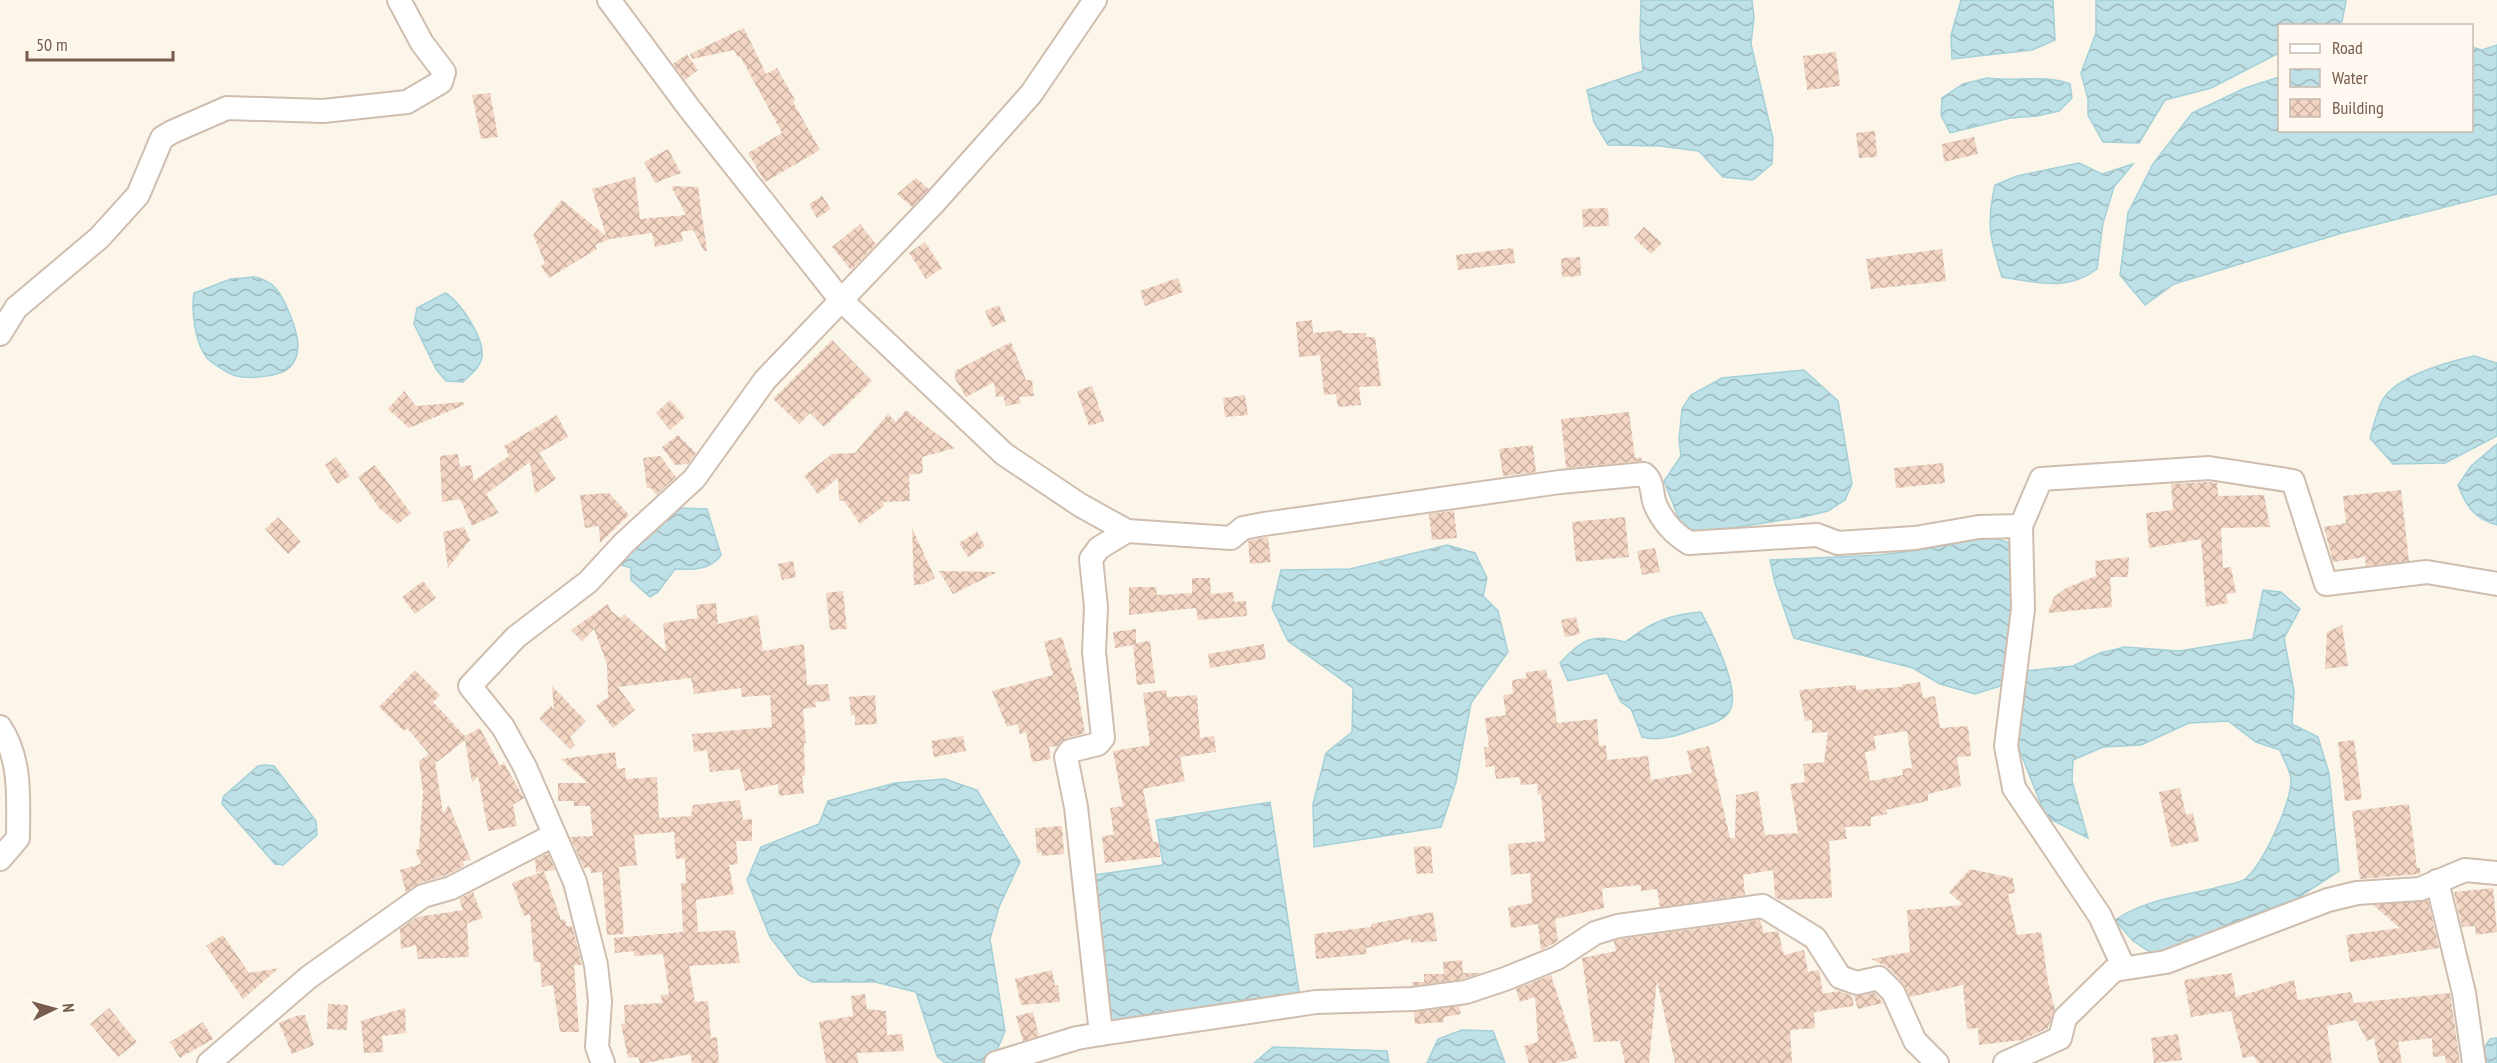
<svg xmlns="http://www.w3.org/2000/svg" width="2497" height="1063" font-family="'PT Sans Narrow',sans-serif">
<defs>
<pattern id="water-waves" width="16" height="10" patternUnits="userSpaceOnUse" patternTransform="scale(1.5)"><rect width="16" height="10" fill="#bee0e7"/><path d="M0 5q4-4 8 0t8 0" fill="none" stroke="#9fb9bd"/></pattern>
<pattern id="building-cross-hatch" width="8" height="8" patternUnits="userSpaceOnUse" patternTransform="scale(1.5)"><rect width="8" height="8" fill="#f2d5c2"/><path d="M0 0l8 8M0 8l8-8" fill="none" stroke="#c9b0a0"/></pattern>
</defs>
<rect width="100%" height="100%" fill="#fcf6ea"/>
<g fill="url(#water-waves)" stroke="#a4d0d8" stroke-width="1.5">
<path d="M1641 0H1752L1754 18 1751 44 1773 139 1772 164 1753 180 1723 177 1699 151 1660 146 1608 145 1594 122 1587 90 1643 71 1640 38Z"/>
<path d="M1961 0H2053L2055 40 2032 50 1952 59 1951 35Z"/>
<path d="M2096 0H2345L2346 1 2342 22 2335 25 2280 26 2279 53 2211 88 2165 100 2139 143 2103 142 2088 115V99L2081 73 2096 33Z"/>
<path d="M2497 45V194L2342 233 2174 284 2145 305 2120 275 2128 213 2153 164 2192 113 2245 88 2279 77 2280 130H2472V47L2482 50Z"/>
<path d="M1987 78C2014 82 2046 74 2070 84L2072 98 2059 111 2037 116 2010 118 1950 133 1941 115 1942 98 1963 84Z"/>
<path d="M2079 163 2102 174 2133 164 2114 187 2103 223 2097 269C2068 292 2035 282 2002 277 1990 239 1986 225 1995 185L2017 176Z"/>
<path d="M254 277C273 280 281 293 288 310 295 326 305 352 290 367 281 377 249 379 236 376 229 374 213 364 208 359 195 345 191 310 194 293L231 279Z"/>
<path d="M445 293C460 301 484 338 482 356 481 367 471 374 463 382L446 381 436 369 414 324 417 308Z"/>
<path d="M2474 356 2497 363V436L2445 463 2393 464 2370 438C2373 427 2376 414 2381 403 2393 376 2448 362 2474 356Z"/>
<path d="M1804 370 1838 401 1852 484 1845 500 1828 511 1803 517 1705 532 1683 529 1664 481 1681 456 1679 440 1682 409 1691 395 1722 378Z"/>
<path d="M2497 444V525C2474 519 2466 506 2458 485L2471 466Z"/>
<path d="M676 508 707 509 721 555C711 570 692 570 675 569L658 592 650 597 631 580V568L618 564 627 552 634 550Z"/>
<path d="M1972 531 2013 544 2017 579 2007 684 1975 694 1940 684 1913 668 1794 638 1775 583 1770 560 1880 555 1932 548Z"/>
<path d="M1447 545 1475 553 1487 578 1483 596 1498 611 1508 652 1471 703 1456 782 1441 827 1314 847 1313 804 1326 753 1352 732 1353 688 1288 641 1272 608 1281 570 1350 569Z"/>
<path d="M2263 590 2281 592 2300 609 2284 638 2294 691 2292 724 2318 737 2329 773 2339 871 2296 899 2249 916 2201 940 2156 956 2133 941 2115 920C2147 898 2187 896 2223 886 2229 884 2240 883 2245 879 2263 865 2291 803 2291 780 2291 771 2283 759 2280 750L2256 742 2228 721 2189 723 2141 745 2103 747 2073 760 2072 781 2088 838 2046 817 2012 731 2024 671 2073 666 2100 653 2125 647 2179 651 2253 639Z"/>
<path d="M1701 612C1711 630 1743 693 1729 712 1722 722 1707 725 1696 729 1679 735 1659 742 1642 737L1631 709 1621 702 1607 673 1568 681 1560 663C1582 639 1592 633 1625 642 1652 622 1667 615 1701 612Z"/>
<path d="M265 765 274 766 316 821 317 835 283 865 275 864 222 804 223 797 258 766Z"/>
<path d="M945 779 977 790 1020 862 999 907 990 939 1005 1031 994 1058 979 1063H945L937 1056 916 992 875 982H812L799 975 770 937 747 880 761 847 819 824 828 801 895 783Z"/>
<path d="M1270 802 1300 998 1111 1026 1088 876 1163 865 1156 820Z"/>
<path d="M1462 1030 1493 1031 1505 1063H1427L1438 1039Z"/>
<path d="M2497 1038V1063H2481L2478 1057 2490 1039Z"/>
<path d="M1273 1047 1387 1051 1389 1063H1254Z"/>
</g>
<g fill="url(#building-cross-hatch)" fill-rule="evenodd">
<path d="M744 28 766 74 777 68 795 100 793 102 820 150 765 182 748 153 782 133 740 56 738 57 734 50 692 59 690 54Z"/>
<path d="M1836 52 1840 86 1807 90 1803 56Z"/>
<path d="M687 54 698 70 685 80 673 64Z"/>
<path d="M490 93 498 137 481 139 472 95Z"/>
<path d="M1875 131 1877 157 1859 158 1856 133Z"/>
<path d="M1974 137 1978 154 1944 162 1942 144Z"/>
<path d="M668 149 681 173 655 183 644 162Z"/>
<path d="M635 177 640 219 686 215 671 186 698 187 707 251H704L693 230 681 232 683 241 655 247 652 233 610 239 595 245 597 249 549 278 541 266 545 263 533 235 562 200 606 236 592 189Z"/>
<path d="M916 178 929 189 912 207 897 194Z"/>
<path d="M822 196 831 209 817 218 809 204Z"/>
<path d="M1608 208 1609 226 1583 227 1582 209Z"/>
<path d="M860 224 876 244 851 270 832 247Z"/>
<path d="M1644 227 1662 243 1651 254 1634 238Z"/>
<path d="M925 242 942 268 926 279 909 253Z"/>
<path d="M1513 248 1515 263 1458 270 1456 255Z"/>
<path d="M1942 249 1946 281 1871 289 1866 259Z"/>
<path d="M1580 257 1581 276 1562 277 1561 258Z"/>
<path d="M1178 278 1183 292 1145 306 1140 291Z"/>
<path d="M999 305 1006 321 992 327 985 311Z"/>
<path d="M1312 320 1313 333 1342 330 1343 333H1366V337H1375L1381 386 1359 387 1361 405 1338 407 1336 394 1324 395 1320 355 1299 357 1296 322Z"/>
<path d="M832 340 872 381 824 427 810 413 799 424 773 399Z"/>
<path d="M1011 342 1026 380H1032L1034 396 1019 397 1021 403 1006 406 1003 396 996 397 994 382 966 397 955 378V371Z"/>
<path d="M1092 386 1104 421 1089 426 1077 391Z"/>
<path d="M404 391 416 406 463 402 464 405 409 428 388 409Z"/>
<path d="M1245 395 1248 415 1225 417 1223 398Z"/>
<path d="M670 400 685 417 670 430 656 413Z"/>
<path d="M906 410 955 448 922 457 923 473 909 475 910 501 883 502 884 506 860 524 844 501H839L838 478 818 494 804 476 832 454 855 453 888 414 896 422Z"/>
<path d="M1629 412 1635 458 1641 457 1642 461 1566 468 1561 419Z"/>
<path d="M557 415 568 437 539 453 556 479 535 494 530 462 486 494 499 513 472 526 460 499 442 502 440 456 458 454 460 467 471 465 474 481 509 456 504 446Z"/>
<path d="M678 435 696 453 688 464 675 465 662 447Z"/>
<path d="M1533 445 1536 472 1503 476 1499 449Z"/>
<path d="M660 456 676 477 656 495 651 488H647L643 458Z"/>
<path d="M336 457 350 476 337 484 325 465Z"/>
<path d="M1943 463 1945 483 1896 488 1894 468Z"/>
<path d="M375 465 411 513 398 524 379 508 358 477Z"/>
<path d="M2208 482 2217 483 2218 496 2264 495 2270 527 2221 528 2223 568 2231 567 2236 593 2226 594 2228 603 2206 607 2201 539 2149 548 2146 513 2173 510 2171 484Z"/>
<path d="M2401 490 2409 561 2366 566 2365 557 2333 562 2324 527 2346 523 2343 496Z"/>
<path d="M609 493 629 515 600 543 599 526 585 528 580 495Z"/>
<path d="M1454 511 1457 538 1432 540 1429 514Z"/>
<path d="M278 517 301 542 288 554 265 529Z"/>
<path d="M1625 517 1629 557 1576 562 1572 522Z"/>
<path d="M464 527 470 540 448 568 443 532Z"/>
<path d="M912 528 935 578 924 584 914 585Z"/>
<path d="M977 532 985 546 968 557 959 543Z"/>
<path d="M1268 537 1271 562 1250 564 1248 541Z"/>
<path d="M1655 548 1660 572 1642 575 1637 551Z"/>
<path d="M2129 557 2128 577H2110L2112 607 2048 613 2054 597 2066 588 2096 576 2095 561Z"/>
<path d="M793 561 796 577 782 580 778 564Z"/>
<path d="M939 571 998 572 953 594Z"/>
<path d="M1192 578H1210L1211 594 1233 592 1234 602 1246 601 1247 616 1198 620 1196 608 1129 615V587H1156L1157 595 1192 593Z"/>
<path d="M423 581 436 598 415 614 402 597Z"/>
<path d="M843 591 847 629 830 630 826 593Z"/>
<path d="M716 603 718 624 758 615 763 651 804 644 807 685 828 684 830 701 815 702 816 707 803 709 806 743H804L805 776H802L804 793 779 796 778 784 745 791 740 769 710 772 707 750 694 752 692 734 772 727 770 695 742 697 741 688 694 694 691 678 618 687 635 710 613 728 596 706 608 697 607 664 594 629 582 641 571 630 608 604 611 611 620 618 624 614 666 652 663 623 698 618 696 605Z"/>
<path d="M1576 617 1580 634 1565 637 1561 620Z"/>
<path d="M2342 625 2348 666 2325 669 2327 632Z"/>
<path d="M1136 629V643L1150 641 1155 683 1137 685 1133 645 1115 648 1113 632Z"/>
<path d="M1062 637 1077 687 1085 733 1067 738 1057 746 1049 747 1051 759 1032 762 1026 732 1020 734 1017 724 1007 727 992 691 1053 675 1044 642Z"/>
<path d="M1264 644 1266 659 1210 668 1208 654Z"/>
<path d="M415 670 440 695 433 702 465 736 480 728 500 766 504 763 524 798 513 805 517 826 488 831 478 776 472 783 465 740 437 762 435 761 443 813 449 805 471 860 463 861 464 866 446 875 419 883 406 892 400 870 421 864 415 850 419 849 423 792 419 761 429 754 407 728 404 731 379 707Z"/>
<path d="M1546 670 1548 679H1551L1557 723 1597 719 1599 746 1606 745 1607 760 1648 756 1651 780 1692 773 1687 751 1709 746 1730 838H1735L1736 795 1758 791 1765 835 1798 833 1790 784 1805 782 1803 764 1824 762 1828 732 1812 733V720L1805 721 1799 690 1856 685V690L1902 687 1901 685 1920 682 1923 698 1935 696 1940 728 1968 726 1971 756 1957 757 1961 786 1928 794V801L1886 810 1887 814 1871 817V826L1845 827 1847 839 1829 841 1832 898 1780 900 1775 897 1773 870 1743 875 1745 895 1660 907 1657 889 1641 891V885L1606 888 1602 889 1604 908 1555 919 1558 941 1541 950 1538 924 1511 928 1508 907 1532 903 1530 873 1511 875 1508 844 1545 841 1541 794H1538L1537 784 1521 785 1519 777 1496 779 1494 766 1486 767 1484 747H1489L1485 718 1506 715 1503 695 1513 694 1512 680 1526 678V672ZM1907 731 1912 768 1902 769 1903 775 1870 781 1865 752 1876 750 1874 736Z"/>
<path d="M552 686 586 721 570 737 575 745 570 749 539 718 551 706 554 710Z"/>
<path d="M1166 690 1167 697 1197 695 1200 738 1214 736 1216 752 1180 757 1185 781 1143 789 1153 842H1159L1160 857 1105 863 1102 836 1114 835 1110 808 1123 806 1113 751 1150 745 1143 693Z"/>
<path d="M875 695 877 724 855 725V715H851L849 697Z"/>
<path d="M963 736 966 751 934 757 931 741Z"/>
<path d="M2354 740 2362 799 2345 801 2338 742Z"/>
<path d="M615 752 617 769 625 768 626 779 657 777 659 818 691 816 693 805 740 800 743 820 752 819V841H736L738 864 729 865 734 894 696 900 698 932 735 930 740 963 689 966 695 1002 708 1001 711 1038 717 1037 719 1063H692L690 1054 646 1063H640L638 1057 628 1058 621 1024 625 1023 624 1005 662 1003 661 995 669 994 663 954 634 956V951L615 953 614 938 683 932 681 883H686L685 858 676 859 674 832 634 835 637 865 619 867 624 934 607 935 602 872 591 873 590 867 584 868 570 837 593 836 590 806H574V801H558V783H588L561 759Z"/>
<path d="M2180 788 2186 815 2193 813 2199 841 2171 847 2159 792Z"/>
<path d="M2409 804 2417 868H2420V874L2360 879 2352 811Z"/>
<path d="M1062 826 1064 854 1042 856V852L1037 853 1035 828Z"/>
<path d="M1431 846 1433 873 1416 874 1414 847Z"/>
<path d="M548 853 555 870 536 872 535 860Z"/>
<path d="M1970 869 2013 878 2015 893 2008 894 2017 935 2041 932 2048 982 2055 1009 2048 1028 2022 1040 1979 1045 1978 1028 1967 1029 1963 985 1910 997 1903 983 1889 968 1871 959 1910 952 1907 910 1963 905 1949 892Z"/>
<path d="M544 871 561 920 565 919 566 926H572L582 965H574L579 1032H560L553 985 542 987 540 962H534L530 914 524 916 512 883Z"/>
<path d="M2493 888 2497 932 2476 935 2475 926 2462 927 2454 892Z"/>
<path d="M473 892 483 918 468 923 467 921 469 957 418 959 416 945 401 949 400 929 417 917 463 910 459 899Z"/>
<path d="M2428 900 2439 948 2350 962 2346 935 2400 928 2373 905Z"/>
<path d="M1433 912 1437 941 1411 943V939L1366 948 1367 954 1316 959 1314 934 1371 927V924Z"/>
<path d="M1760 920 1764 933 1778 931 1784 955 1804 950 1808 972 1819 970 1823 994 1839 991 1852 996 1854 1006 1814 1012 1815 1028 1790 1030 1792 1063H1675L1657 980 1649 1063H1625L1620 1041 1594 1042 1582 958 1616 951 1614 941 1621 939Z"/>
<path d="M223 935 249 973 279 968 243 999 206 946Z"/>
<path d="M1462 960 1463 973H1481L1463 979 1412 986V982H1424V974H1444L1443 962Z"/>
<path d="M1052 970 1055 986 1058 985 1060 1002 1021 1005 1015 979Z"/>
<path d="M2232 973 2236 997 2294 980 2298 1000 2351 992 2354 1003 2450 993 2460 1063H2446L2445 1056 2433 1057 2432 1038 2398 1042 2402 1063H2379L2374 1038 2367 1041 2356 1020 2327 1026 2332 1063H2258L2254 1056 2243 1058 2231 1011 2191 1017 2184 980Z"/>
<path d="M1551 975 1578 1058 1557 1063H1529L1524 1046 1538 1042 1535 997 1520 1002 1516 989Z"/>
<path d="M1875 993 1883 1003 1858 1009 1854 996Z"/>
<path d="M865 994 867 1009 886 1011 887 1035 902 1034 904 1051 857 1053 858 1063H826L819 1022 853 1016 851 996Z"/>
<path d="M328 1004 348 1005 347 1030 327 1029Z"/>
<path d="M1459 1006 1461 1014 1444 1017V1022L1415 1024 1414 1012Z"/>
<path d="M109 1008 137 1042 118 1057 90 1024Z"/>
<path d="M405 1008 406 1033 382 1036 383 1052 364 1053 361 1021Z"/>
<path d="M1033 1012 1039 1036 1023 1041 1016 1016Z"/>
<path d="M299 1015H305L314 1045 292 1054 279 1023Z"/>
<path d="M203 1022 213 1039 180 1058 170 1042Z"/>
<path d="M2178 1034 2182 1060 2154 1063 2151 1038Z"/>
</g>
<g fill="none" stroke-linecap="round" stroke-linejoin="round">
<defs>
<g id="minor">
<path d="M609 0 689 108 840 299 1004 454 1080 505 1127 531 1231 538 1243 528 1264 524 1560 482 1644 474C1654 482 1651 494 1655 504 1662 521 1674 534 1689 543L1817 535 1838 543 1915 538 1979 527 2021 526 2041 479 2209 468 2293 481 2326 584 2427 572 2497 584"/>
<path d="M0 334 16 308 99 238 138 195 162 138 172 132 227 108 323 111 407 102 441 82 444 72 422 43 399 0"/>
<path d="M2021 526 2023 609 2006 746 2014 788 2100 916 2124 968"/>
<path d="M0 727C22 760 18 800 18 838L0 859"/>
<path d="M2437 881 2464 993 2474 1063"/>
<path d="M1101 1034 1076 807 1066 757 1070 751 1098 744 1103 738 1094 652 1096 607 1091 559 1099 548 1127 531"/>
<path d="M209 1063 309 977 423 896 451 888 554 835"/>
<path d="M603 1063 597 1047 600 1001 596 965 575 882 525 767 503 727 470 686 516 637 588 582 624 543 694 479 765 380 934 203 1031 94 1095 0"/>
<path d="M996 1063 1077 1038 1101 1034 1316 1002 1413 999 1466 992 1505 979 1557 958 1595 933 1618 926 1763 906 1815 938 1840 977 1857 983 1879 978 1893 992 1915 1041 1937 1063"/>
<path d="M2005 1063 2060 1038 2065 1018 2114 970 2166 962 2328 900 2357 893 2420 889 2465 870 2497 873"/>
</g>
</defs>
<use href="#minor" stroke="#cfbeaf" stroke-width="26"/>
<use href="#minor" stroke="#fff" stroke-width="22"/>
</g>
<rect x="2278" y="24" width="195" height="108" fill="#fff9f1" stroke="#c9bbaf" stroke-width="1.5"/>
<rect x="2290" y="44" width="30" height="9" fill="#ffffff" stroke="#c9bbaf" stroke-width="1.5"/>
<text x="2332" y="54" font-size="18" fill="#785d4d">Road</text>
<rect x="2290" y="69" width="30" height="18" fill="url(#water-waves)" stroke="#c9bbaf" stroke-width="1.5"/>
<text x="2332" y="84" font-size="18" fill="#785d4d">Water</text>
<rect x="2290" y="99" width="30" height="18" fill="url(#building-cross-hatch)" stroke="#c9bbaf" stroke-width="1.5"/>
<text x="2332" y="114" font-size="18" fill="#785d4d">Building</text>
<g transform="translate(54 1009) rotate(85)" stroke="#fff9f1" stroke-width="4.5" paint-order="stroke">
<path d="M0-4.5L10 22L0 15L-10 22Z" fill="#785d4d"/>
<text y="-9" font-size="16" font-weight="bold" text-anchor="middle" fill="#785d4d">N</text>
</g>
<path d="M27 51v9h146v-9" fill="none" stroke="#785d4d" stroke-width="3"/>
<text x="36" y="51" font-size="18" fill="#785d4d" stroke="#fff9f1" stroke-width="4.5" paint-order="stroke">50 m</text>
</svg>
